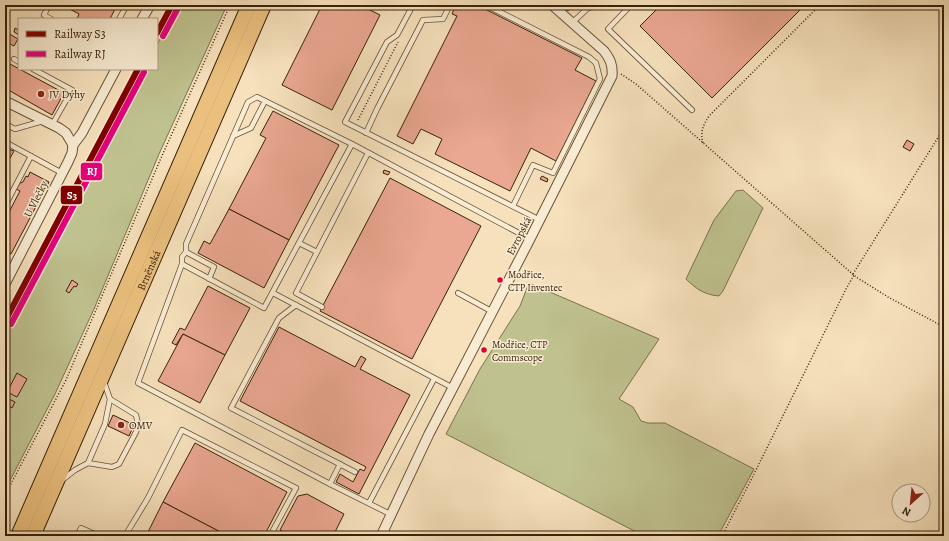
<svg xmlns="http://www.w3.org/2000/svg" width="949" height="541" font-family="Alegreya,serif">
<rect width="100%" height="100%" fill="#f6e1bc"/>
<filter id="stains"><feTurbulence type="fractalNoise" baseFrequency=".005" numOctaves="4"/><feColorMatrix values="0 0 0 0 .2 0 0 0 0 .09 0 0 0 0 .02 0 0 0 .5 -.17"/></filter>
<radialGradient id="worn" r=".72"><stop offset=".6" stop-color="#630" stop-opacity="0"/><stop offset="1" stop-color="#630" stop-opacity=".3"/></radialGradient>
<g fill="#bfc28f" stroke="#7c724c">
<path d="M178 5H227L159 154 94 309 55 394 5 490V333L144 69H157V45Z"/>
<path d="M743 190 763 208 723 291 719 296C705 295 696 289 686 279L714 220 736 191Z"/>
<path d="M529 283 659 339 619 399 633 407 641 421 648 423H665L754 469 718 536H644L446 434 480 369 520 306Z"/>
</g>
<g fill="#eaa791" stroke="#38220a">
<path d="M62 5H117L110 19H77L79 14Z"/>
<path d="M322 5H360L380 15 332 110 282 85Z"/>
<path d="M456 5H477L582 58 575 70 596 81 556 161 531 148 510 191 435 154 442 139 421 129 413 144 397 136 457 16 452 14Z"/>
<path d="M661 5H805L712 98 640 26Z"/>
<path d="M15 28 19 30V35L14 32Z"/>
<path d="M6 32 18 39 14 46 10 44 6 51 5 50Z"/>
<path d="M10 64 64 93 52 115 5 88V73Z"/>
<path d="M273 111 339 145 289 240 229 209 266 138 260 135Z"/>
<path d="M907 140 914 144 910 151 903 147Z"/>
<path d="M8 149 14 151 9 160 5 158V155Z"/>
<path d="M5 159 9 162 5 169Z"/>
<path d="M384 170 390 172 388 175 383 173Z"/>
<path d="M30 172 49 182 11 254 5 251V216L8 211 9 212 20 191 16 189 20 183 23 182 26 176 28 177Z"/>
<path d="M542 176 548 179 547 182 540 179Z"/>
<path d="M390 178 481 226 412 359 320 311Z"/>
<path d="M229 209 289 240 264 288 198 253 204 241 210 244Z"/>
<path d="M72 280 78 284 76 287 74 286 69 293 66 291Z"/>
<path d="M208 286 250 308 225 355 183 334 176 345 172 343 180 328 185 330Z"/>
<path d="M279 327 355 367 361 356 366 359 360 369 410 395 359 494 336 482 340 474 353 482 360 469 364 471 366 467 240 401Z"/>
<path d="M183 334 225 355 200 403 158 381Z"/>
<path d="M17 373 27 379 17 397 7 392Z"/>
<path d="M9 399 15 402 12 408 6 404Z"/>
<path d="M113 415 134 425 129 436 108 426Z"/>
<path d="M195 443 287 492 264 536H228L163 502Z"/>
<path d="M307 494 344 514 333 536H291L280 530 298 496Z"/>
<path d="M163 502 228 536H146Z"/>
</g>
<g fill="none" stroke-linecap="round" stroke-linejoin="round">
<defs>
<g id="service">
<path d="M49 5 44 15 51 19"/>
<path d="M413 5 397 35 387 42 345 122 540 220"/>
<path d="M486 5 589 57 596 63 600 79 553 173 533 165 513 206"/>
<path d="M565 5 568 8"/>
<path d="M631 5 608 29 692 110"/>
<path d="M589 8 599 5"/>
<path d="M119 19 127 5"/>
<path d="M572 23 591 5"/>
<path d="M14 59 19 62"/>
<path d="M33 69 72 90 52 125"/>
<path d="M5 124 15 129 43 121"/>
<path d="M366 133 377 109 423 20 443 19 450 5"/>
<path d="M233 136 251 128 265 101"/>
<path d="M5 142 62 173"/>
<path d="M5 206 31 156"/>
<path d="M299 243 317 252"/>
<path d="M182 264V257L186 252"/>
<path d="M209 279 214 267 186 252V244L248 102 257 97 352 144"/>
<path d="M273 293 453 388"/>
<path d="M458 293 493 312"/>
<path d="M296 305 279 318 231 408 355 472"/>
<path d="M322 307 296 293 368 153"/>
<path d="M88 463 112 467 119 464 136 432 138 424 136 415 110 399"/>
<path d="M340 464 330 484 392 515"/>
<path d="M61 481 75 470 88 463 105 424 110 399 104 382"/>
<path d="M330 484 138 383 182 264 264 308 352 144 530 239"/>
<path d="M369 503 434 379"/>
<path d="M77 536 81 528 99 536"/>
<path d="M125 536 148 498 182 430 296 488 270 536"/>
<path d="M282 536V534"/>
</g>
<g id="minor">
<path d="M142 19 150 5"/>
<path d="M5 101 59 128 66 133 73 145"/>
<path d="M5 284 68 162 72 153 73 145 82 133 116 69"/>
<path d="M381 536 429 434 530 239 612 76C613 65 610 59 604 51L552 5"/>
</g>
<g id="trunk">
<path d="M18 536 249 5"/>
<path id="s1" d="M33 536 264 5"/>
</g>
</defs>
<use href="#service" stroke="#685236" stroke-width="6"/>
<use href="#minor" stroke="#685236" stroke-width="11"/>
<use href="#trunk" stroke="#38220a" stroke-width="16"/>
<g stroke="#38220a" stroke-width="1.5" stroke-dasharray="1 2" stroke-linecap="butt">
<path d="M942 5 944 7"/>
<path d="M621 74 636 84 856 277 888 297 944 327"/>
<path d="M358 120 398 42"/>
<path d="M703 143C700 131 703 126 709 116L820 5"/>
<path d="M853 274 944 128"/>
<path d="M5 495 66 380 161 158 230 5"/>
<path d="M722 536 752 478 846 289 854 275"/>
</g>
<use href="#service" stroke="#f9ecd3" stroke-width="4.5"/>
<use href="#minor" stroke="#f9ecd3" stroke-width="9"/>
<use href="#trunk" stroke="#ebc07e" stroke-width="14"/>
<defs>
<g id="rail-1">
<path d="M157 33 172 5"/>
<path d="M5 321 138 69"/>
</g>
<g id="rail-2">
<path d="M163 36 178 8"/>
<path d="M11 324 144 72"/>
</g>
</defs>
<use href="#rail-1" stroke="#f9ecd3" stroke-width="9"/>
<use href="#rail-2" stroke="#f9ecd3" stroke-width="9"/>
<use href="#rail-1" stroke="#800000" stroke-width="6"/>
<use href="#rail-2" stroke="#e5007d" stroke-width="6"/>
</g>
<g fill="#8f2418" stroke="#f9ecd3" stroke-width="1.5">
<circle cx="41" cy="94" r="4"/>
<circle cx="121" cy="425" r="4"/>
</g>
<g fill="#e4002b" stroke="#f9ecd3" stroke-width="1.5">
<circle cx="500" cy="280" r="3.5"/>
<circle cx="484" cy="350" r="3.5"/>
</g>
<g text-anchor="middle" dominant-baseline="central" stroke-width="3" stroke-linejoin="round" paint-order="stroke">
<g font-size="10" fill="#38220a" stroke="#f9ecd3" text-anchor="start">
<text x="508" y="274">Modřice,<tspan x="508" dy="13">CTP Inventec</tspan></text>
<text x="492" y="344">Modřice, CTP<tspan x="492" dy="13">Commscope</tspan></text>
</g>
<g font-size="11" fill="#38220a" stroke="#f9ecd3" text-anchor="start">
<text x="49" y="94">JV Dýhy</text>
<text x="129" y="425">OMV</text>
</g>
<g font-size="11" fill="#38220a" stroke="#f9ecd3">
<text transform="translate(36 199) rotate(-63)">U Vlečky</text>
<text transform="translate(519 236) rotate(-63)">Evropská</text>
<text stroke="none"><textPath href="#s1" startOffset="290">Brněnská</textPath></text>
</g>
</g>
<g stroke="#f9ecd3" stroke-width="1.5">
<rect x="80" y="162" width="23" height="19" rx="4" fill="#e5007d"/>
<rect x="60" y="185" width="23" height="20" rx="4" fill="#800000"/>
</g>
<g font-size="11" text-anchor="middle" font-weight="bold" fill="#fff">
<text x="92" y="175">RJ</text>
<text x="72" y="199">S3</text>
</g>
<rect width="949" height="541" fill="none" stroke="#f6e1bc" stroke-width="20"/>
<rect x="6" y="6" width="937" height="529" fill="none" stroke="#38220a" stroke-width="2"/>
<rect x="10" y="10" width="929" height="521" fill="none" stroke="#38220a"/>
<rect x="18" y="18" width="140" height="52" fill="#f9ecd3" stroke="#ac9b83"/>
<rect x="26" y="31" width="20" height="6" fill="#800000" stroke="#ac9b83"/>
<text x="54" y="38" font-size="12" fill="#38220a">Railway S3</text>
<rect x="26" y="51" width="20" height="6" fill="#e5007d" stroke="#ac9b83"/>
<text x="54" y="58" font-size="12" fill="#38220a">Railway RJ</text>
<g transform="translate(911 503) rotate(207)"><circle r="19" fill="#f9ecd3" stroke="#ac9b83"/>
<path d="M0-3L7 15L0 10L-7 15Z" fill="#8f2418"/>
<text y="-6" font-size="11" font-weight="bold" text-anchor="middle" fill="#38220a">N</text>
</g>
<rect width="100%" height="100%" filter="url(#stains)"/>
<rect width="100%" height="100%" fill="url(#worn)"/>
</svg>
